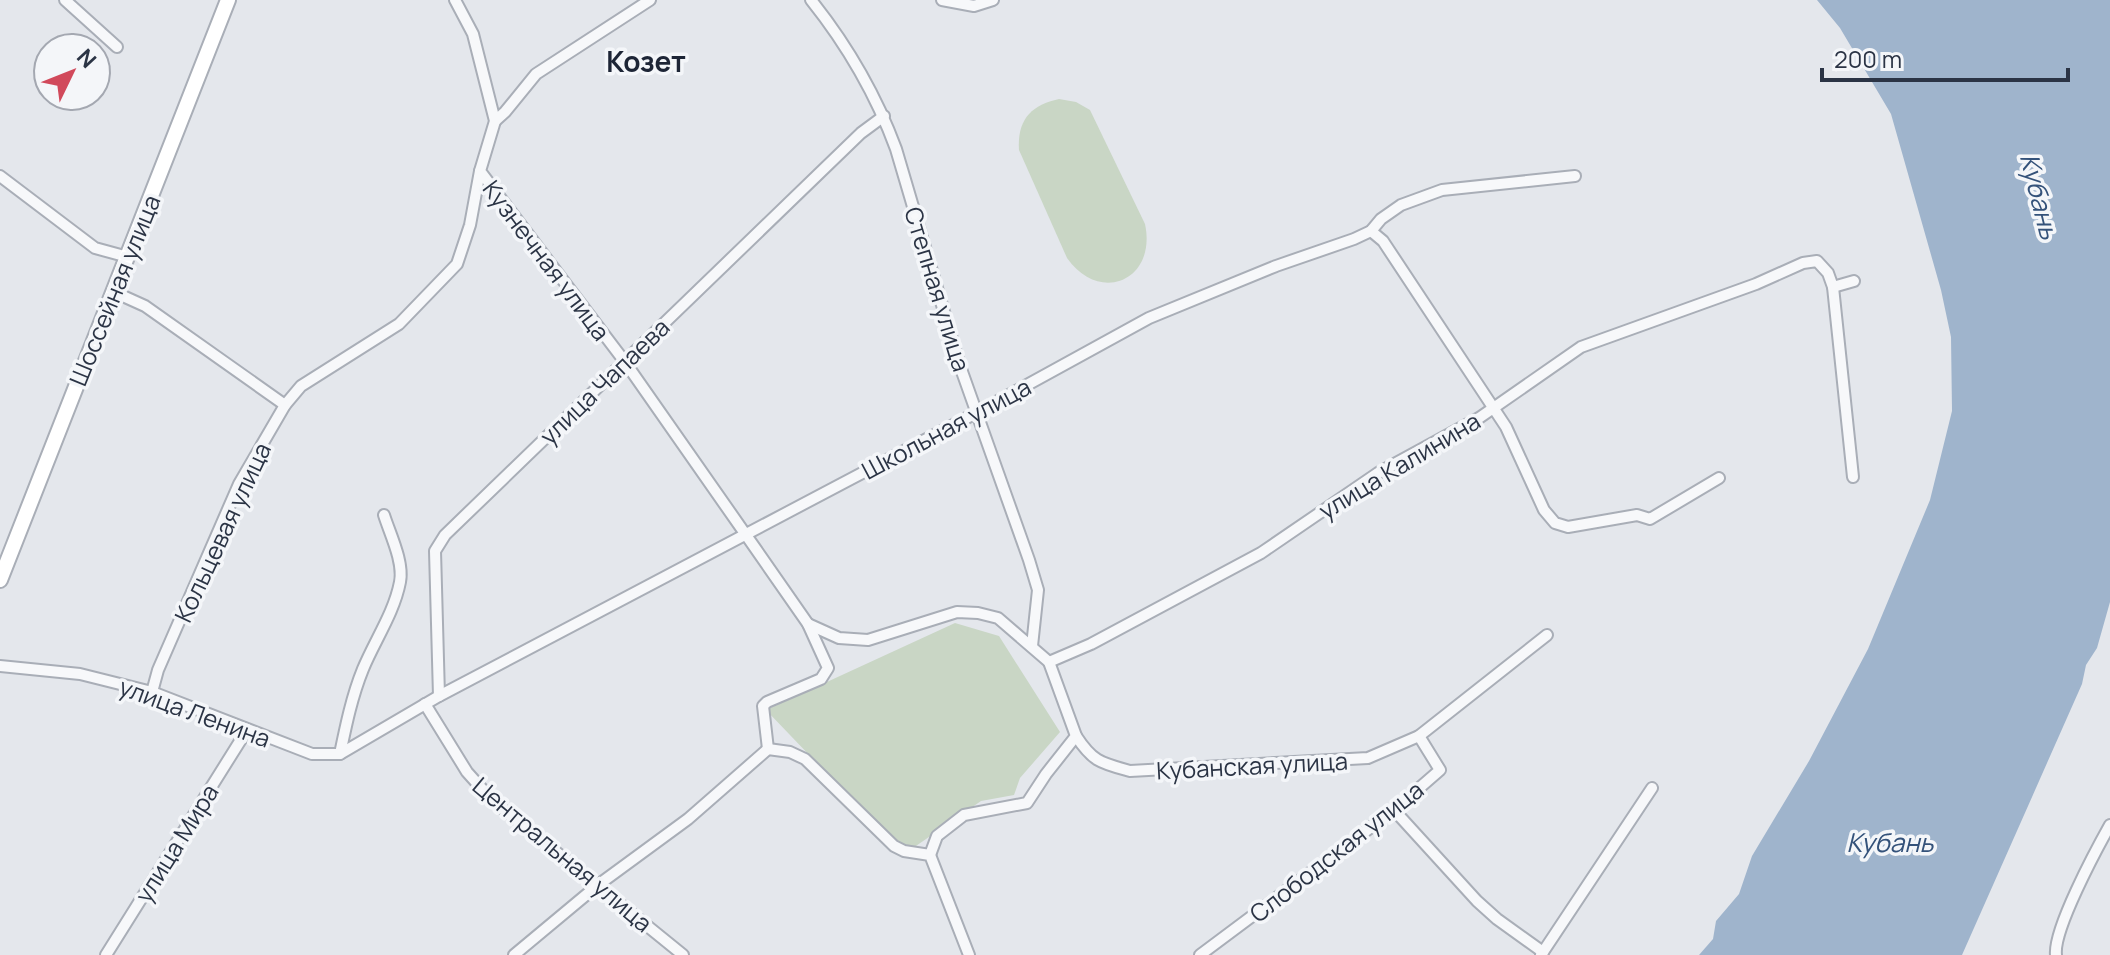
<svg xmlns="http://www.w3.org/2000/svg" width="2110" height="955" font-family="Manrope,sans-serif">
<rect width="100%" height="100%" fill="#e4e7ec"/>
<g fill="#c9d6c5">
<path d="M1059 99 1076 102 1090 110 1145 224C1157 280 1100 305 1067 258L1019 150C1017 120 1031 105 1059 99Z"/>
<path d="M955 623 999 636 1060 732 1020 778 1014 795 981 801 913 848 900 850 812 762 813 759 766 710Z"/>
</g>
<path fill="#9fb4cc" d="M1817 0H2110V602L2097 648 2086 665 2082 684 1962 955H1699L1713 939 1716 921 1739 894 1752 856 1809 761 1868 649 1930 500 1952 411 1951 337 1941 290 1891 114 1840 28Z"/>
<g fill="none" stroke-linecap="round" stroke-linejoin="round">
<defs>
<g id="street">
<path d="M65 0 117 47"/>
<path d="M455 0 473 34 495 121 480 171 625 362 746 535 808 624 828 668 821 679 767 702 763 706 768 749"/>
<path d="M811 0C847 45 876 95 896 149L960 366 1029 560 1038 590 1032 646"/>
<path d="M942 0 974 6 993 0"/>
<path d="M495 121 505 112 536 74 650 0"/>
<path d="M0 176 95 248 128 257"/>
<path d="M1371 231 1383 241 1506 427 1544 510 1555 523 1568 527 1637 515 1650 519 1719 478"/>
<path d="M1833 287 1853 477"/>
<path d="M114 292 145 306 285 405"/>
<path d="M808 624 839 638 868 640 957 612 978 613 998 618 1049 662 1076 736 1046 774 1027 803 964 815 937 836 930 855"/>
<path d="M1049 662 1091 644 1261 553 1378 473 1479 418 1581 347 1756 284 1803 263 1817 261 1828 273 1833 287 1854 281"/>
<path d="M0 666 80 674 152 692 312 754H340L439 696 976 413 1149 318 1276 266 1354 239 1371 231 1381 219 1401 205 1442 190 1575 176"/>
<path d="M152 692 158 670 239 484 285 405 301 386 399 324 457 264 470 225 480 171"/>
<path d="M439 696 435 551 445 535 861 133 884 116"/>
<path d="M425 704 467 772 492 800 683 955"/>
<path d="M1076 736C1093 762 1101 763 1130 771L1368 758 1419 736 1547 635"/>
<path d="M768 749 790 752 805 759 894 846 904 851 930 855 969 955"/>
<path d="M340 754C346 725 352 696 363 669 375 640 394 613 400 582 404 562 390 534 384 515"/>
<path d="M1394 810 1477 901 1497 919 1543 952"/>
<path d="M106 955 247 730"/>
<path d="M514 955 598 885 688 819 768 749"/>
<path d="M1200 955 1394 810 1440 770 1419 736"/>
<path d="M1541 955 1652 788"/>
<path d="M2056 955C2053 930 2096 850 2110 825"/>
</g>
<path id="secondary" d="M0 580 228 0"/>
</defs>
<use href="#street" stroke="#a9aeb7" stroke-width="14"/>
<use href="#secondary" stroke="#a9aeb7" stroke-width="18"/>
<use href="#street" stroke="#f7f8fa" stroke-width="10"/>
<use href="#secondary" stroke="#fff" stroke-width="14"/>
</g>
<g text-anchor="middle" dominant-baseline="central" stroke-width="7" stroke-linejoin="round" paint-order="stroke">
<g font-size="24" fill="#2b3445" stroke="#f4f6f9">
<text transform="translate(547 260) rotate(53)">Кузнечная улица</text>
<text transform="translate(938 289) rotate(73)">Степная улица</text>
<text transform="translate(114 290) rotate(-68)">Шоссейная улица</text>
<text transform="translate(604 381) rotate(-44)">улица Чапаева</text>
<text transform="translate(946 428) rotate(-28)">Школьная улица</text>
<text transform="translate(1399 465) rotate(-31)">улица Калинина</text>
<text transform="translate(222 532) rotate(-65)">Кольцевая улица</text>
<text transform="translate(195 712) rotate(20)">улица Ленина</text>
<text transform="translate(1252 765) rotate(-3)">Кубанская улица</text>
<text transform="translate(176 843) rotate(-58)">улица Мира</text>
<text transform="translate(1336 851) rotate(-38)">Слободская улица</text>
<text transform="translate(563 854) rotate(40)">Центральная улица</text>
</g>
<g font-size="26" font-style="italic" fill="#34527a" stroke="#f4f6f9">
<text transform="translate(2040 196) rotate(76)">Кубань</text>
<text x="1890" y="842">Кубань</text>
</g>
<g font-size="28" font-weight="bold" fill="#1d2536" stroke="#f4f6f9">
<text x="646" y="61">Козет</text>
</g>
</g>
<g transform="translate(72 72) rotate(47)"><circle r="38" fill="#f4f6f9" stroke="#a4a8b1" stroke-width="2"/>
<path d="M0-6L14 30L0 20L-14 30Z" fill="#d1495b"/>
<text y="-12" font-size="22" font-weight="bold" text-anchor="middle" fill="#2b3445">N</text>
</g>
<path d="M1822 68v12h246v-12" fill="none" stroke="#2b3445" stroke-width="4"/>
<text x="1834" y="68" font-size="24" fill="#2b3445" stroke="#f4f6f9" stroke-width="6" paint-order="stroke">200 m</text>
</svg>
